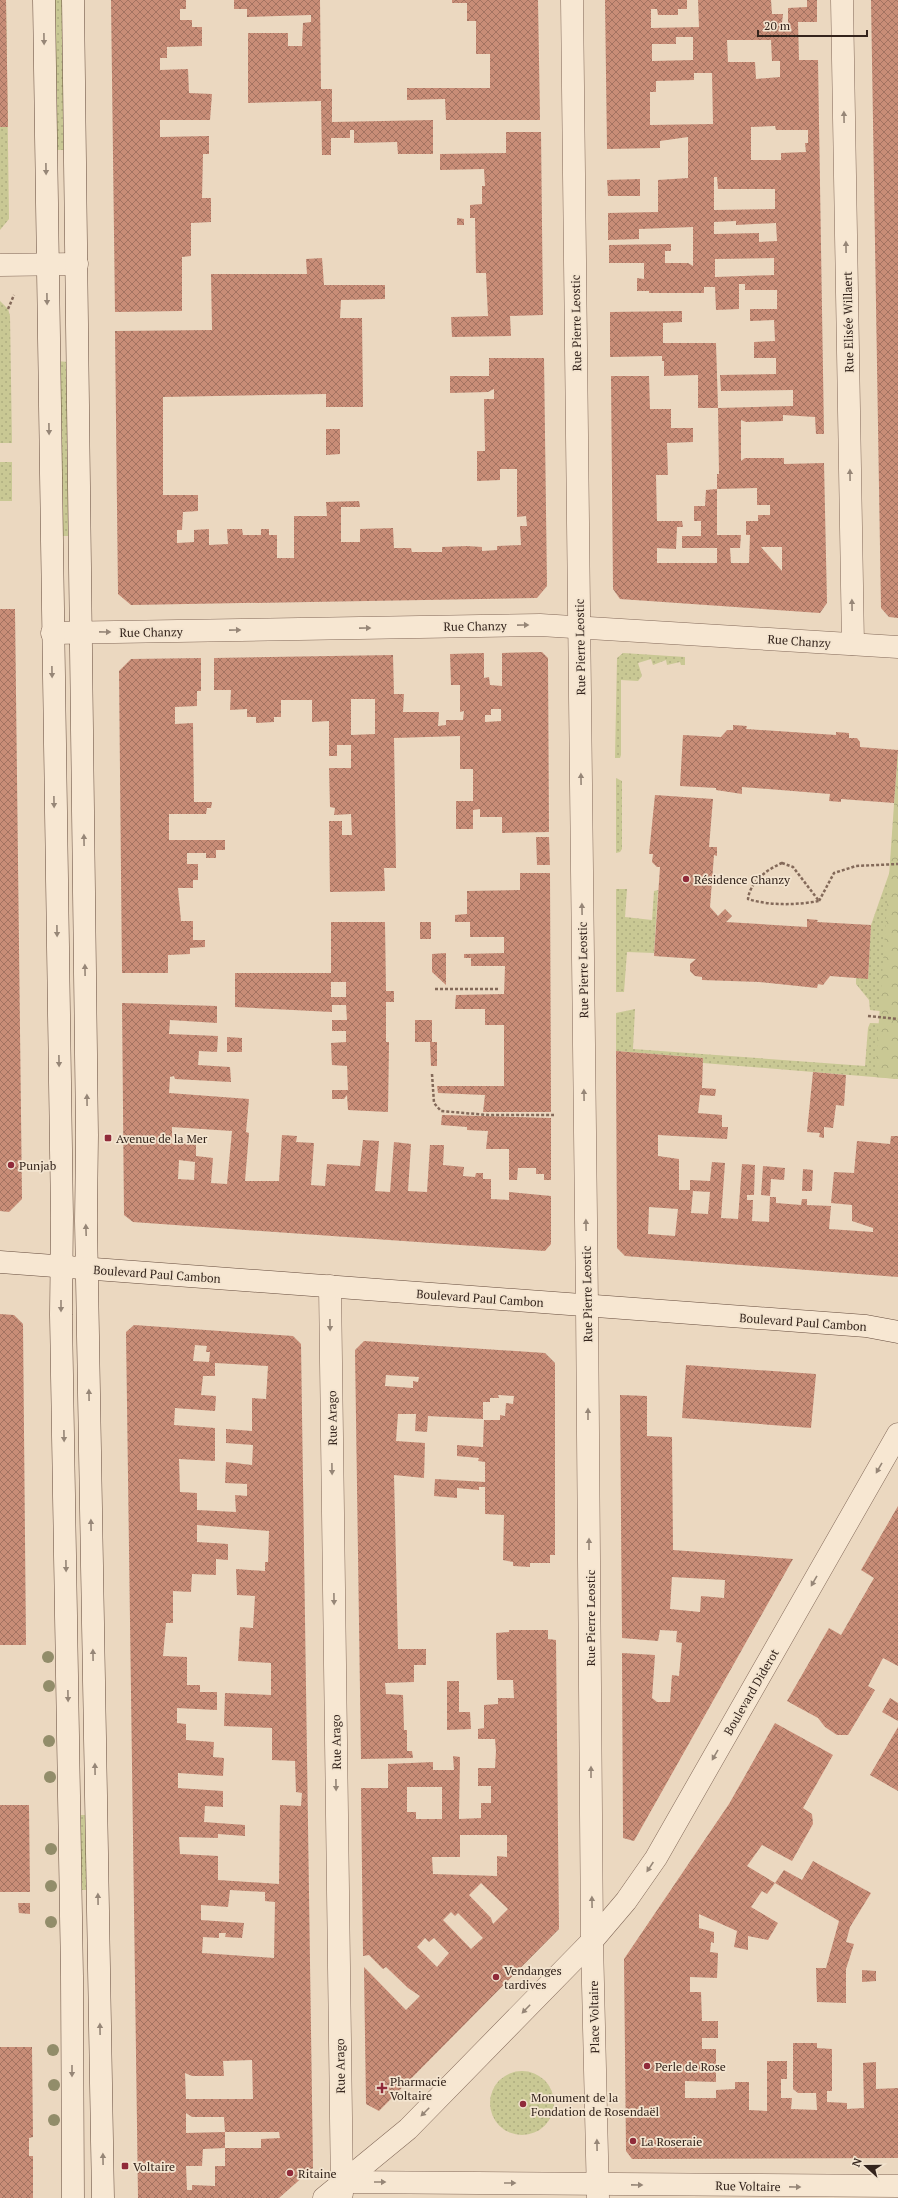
<svg xmlns="http://www.w3.org/2000/svg" width="898" height="2198" font-family="'PT Serif',serif">
<defs>
<pattern id="grass-dots" width="8" height="8" patternUnits="userSpaceOnUse"><rect width="8" height="8" fill="#c9c894"/><path d="M2 2h.1M6 6h.1" fill="none" stroke="#adac7f" stroke-width="1.8" stroke-linecap="round"/></pattern>
<pattern id="park-crowns" width="20" height="18" patternUnits="userSpaceOnUse"><rect width="20" height="18" fill="#c9c894"/><path d="M2 6a3 3 0 1 1 6 0M12 15a3 3 0 1 1 6 0" fill="none" stroke="#adac7f"/></pattern>
<pattern id="building-cross-hatch" width="8" height="8" patternUnits="userSpaceOnUse"><rect width="8" height="8" fill="#c88d77"/><path d="M0 0l8 8M0 8l8-8" fill="none" stroke="#a37361"/></pattern>
</defs>
<rect width="100%" height="100%" fill="#ebd8c0"/>
<g fill="url(#grass-dots)">
<path d="M0 0H6L9 219 0 230Z"/>
<path d="M53 0H64L67 150H55Z"/>
<path d="M0 301 8 309 10 316 12 443H0Z"/>
<path d="M57 361 68 362 70 536H59Z"/>
<rect x="0" y="462" width="12" height="39"/>
<path d="M623 653 685 657V665H681L680 662 667 665 666 660 653 665 651 659 638 663 642 676 638 681 621 680V755L620 758H615L617 658Z"/>
<path d="M616 778 622 781V849L620 852 616 853Z"/>
<path d="M891 868 898 870V1013L870 1010 869 1000 856 984V977L868 978 871 925Z"/>
<path d="M616 889H627L625 917 652 920 654 891 658 890 654 953 627 952 624 992H616Z"/>
<path d="M635 1009 633 1049 865 1066 868 1028 870 1023 898 1024V1079L703 1063V1058L616 1051V1013Z"/>
<path d="M78 1815H87L89 1890H79Z"/>
<circle cx="522" cy="2103" r="32"/>
</g>
<path fill="url(#park-crowns)" d="M898 747V1079L875 1077Z"/>
<g fill="url(#building-cross-hatch)" fill-rule="evenodd">
<path d="M0 0H6L8 127H0Z"/>
<path d="M111 0H186V9H180V20H192V27H202V46L167 47V58H160V70L188 69 189 93 212 94 210 120H160V137L209 136V154H203L202 198H211V222L191 223V256L182 257V311L115 312Z"/>
<path d="M234 0H320L321 89H332V122L433 120V154H398L397 142 354 143V130H350V138H331V155H322L321 101 248 103V33H288V46H302L303 23 311 22V15L247 17V9H234Z"/>
<path d="M452 0H538L540 120H446L445 99 407 100V88H490V54H476V21H467V3H452Z"/>
<path d="M605 0H687V9H678V15H658L657 9H651V28L699 27 698 0H771L772 14H783L782 23H788V8L807 7V0H817V22H798L799 60H818L824 434H816L815 417 783 415V421L746 422 741 420V461L745 458H784V464L824 463 827 603 820 613 620 599 613 589 611 376H649L650 409H671V428H693V442L667 443 668 475H656L657 521H682L683 527H677L676 549 657 548V563H717V548H682V536H701V521H694V506H705L706 490 717 489V535H741L740 548H730L731 563H749L750 535H746V521H758V515H770V505H757V488L717 489V474H719L718 408 793 406V390L721 391 720 375 776 374V358H754V342L775 341 774 320 750 321V309H777V290H745V284H739V309L716 310 715 287H704V293H649V291H637V278L644 279V263H609V245L671 244V251H665V263H688L693 266V227L639 229V239L608 240V213L658 212V180L688 178V137L660 141V148L607 149ZM676 37H693V60L652 61V44H676ZM727 40H771L772 61H780V77L756 79 755 62H728ZM694 73H712L713 124 650 125V92H656V81L694 80ZM775 126 776 130H808V143H805L806 152 781 153V160H751V127ZM714 177H717L718 189H775V209L714 210ZM736 221V225L776 223 777 241 759 242V233L714 234V222ZM774 258V275L715 277V259ZM761 547H782V571Z"/>
<path d="M871 0H898V618L889 617 881 608Z"/>
<path d="M506 132H541L543 315 510 316 511 336 452 337 451 317 488 316 486 273H476L475 218H470V205L482 204V186H485L484 169 440 170V154L506 153Z"/>
<path d="M640 179V196H608L607 180Z"/>
<path d="M457 218 464 219V225H457Z"/>
<path d="M322 258 324 285H385V299L341 300 340 318H362L363 407H326V394L163 397V495H198V511L183 512 182 530H177V543L194 542V530L209 529V545L228 544 227 529H242L243 535H261V529H269V535H277V558H294V516H327L326 502 359 501 360 507H341V542H360V529L393 528 394 548H411L412 552H442V547L467 546 482 547V551L497 550V546L521 545 520 526H527L526 516 517 517V469H500V480L477 481V451H485L484 399H494V389L488 392 450 393V376H489V358H544L547 586 537 598 131 605 118 594 115 331 212 330 211 274H307L306 259Z"/>
<path d="M682 311V322L663 323V343H716L718 408H698V375L664 376V361H662V356L610 357V312Z"/>
<path d="M326 429H340V454L326 455Z"/>
<path d="M0 609H15L22 1199 9 1212 0 1211Z"/>
<path d="M542 652 548 658 549 832 502 833V817H480V809L473 810V829H456V801H473V769H460V736L394 738 396 868H384L385 891 330 892 329 821H342V835H352L351 814 334 815 335 808 330 807 329 768H351V745H337V756H329V721L312 722V700H281V717H274V722L256 723V717H247V709L230 710 231 690H214V658L393 655 394 694H404L403 712H439L438 726 446 725V720H463L464 711 460 712V685H451L450 654 484 653V678L489 677 490 685 502 686V653ZM351 699H375V734L351 735ZM491 709H501V721L485 722V715H491Z"/>
<path d="M201 658V691H197V706L175 707V724L193 723 194 802H212L211 808H207L206 814H169V840H225V850H216V858H206V853H187V864H198V880H193V888H178L181 921H193V940H205V947L190 948V954L168 955V973H122L119 671 131 659Z"/>
<path d="M733 725 747 726 746 729 836 735V732L849 733V738H857L860 742V747L898 750 894 803 841 799V802L829 801 830 794 742 787V794L716 790V788L680 786 683 735 721 737 727 730H733Z"/>
<path d="M655 795 713 799 709 847H717V856L714 855 710 907 718 916 725 909 732 916 726 922 807 927V919L818 920 817 922 871 925 868 979 830 976 823 985 818 984 817 988 759 982 702 980V977L695 976 690 971V964L696 959 654 956 660 867H657L652 862 653 854H649Z"/>
<path d="M536 837H549L550 865H537Z"/>
<path d="M520 873H550L551 1112H483L485 1095 438 1093 437 1086H504V1025H485V1009H455L456 995 504 994 505 966H471V958H464V954L504 953V937H470V922H455V915L467 914V891L520 890Z"/>
<path d="M331 922H385L386 991H394V1002H386V1042H389L388 1112 348 1110 347 1095 344 1099H332V1090H348L347 1066 332 1065 331 1043 346 1042V1031H332V1020H347L346 1005H332V1012L235 1007V973H331ZM331 982H346V997H331Z"/>
<rect x="420" y="922" width="11" height="17"/>
<path d="M446 953V985L432 972V954Z"/>
<path d="M122 1003 217 1006V1023L170 1020 169 1034 218 1036 217 1052 199 1051 198 1065 230 1067 231 1082 175 1079 174 1076 170 1077 169 1093 249 1099 246 1132 249 1133 245 1181H279L282 1135 297 1136 296 1142 314 1143 311 1185 325 1186 327 1164 360 1166 363 1140 379 1141 375 1191 390 1192 394 1142 411 1144 408 1191 427 1192 430 1145H444L443 1165 464 1167 463 1176 475 1177 476 1173H483V1179H491V1199L509 1200V1192L551 1196V1244L545 1251 133 1222 124 1215ZM172 1127 232 1131 227 1184 211 1183 213 1158 196 1156V1144L176 1142 172 1144ZM179 1160 195 1162 194 1180 178 1179Z"/>
<path d="M415 1020H432V1042H437V1066H431L430 1042H415Z"/>
<path d="M227 1037 242 1038V1052H227Z"/>
<path d="M616 1051 703 1058 702 1088 716 1089 715 1096 700 1095 698 1113 722 1115V1127H728L727 1139 658 1135V1156L679 1159V1190H690V1180L710 1181 712 1162 725 1163 721 1218 738 1219 742 1164 755 1165 754 1195H747V1200H753L752 1221 769 1222 770 1197H776V1203L801 1205 802 1199H807V1205L831 1206 829 1229 873 1232V1228L852 1221V1205L831 1203 834 1172 854 1173 857 1141 890 1144 891 1136H898V1277L625 1256 617 1248ZM693 1191 710 1192 708 1214 691 1213ZM649 1207 678 1209 675 1236 648 1234Z"/>
<path d="M813 1072 846 1075 844 1106 836 1105 833 1128 824 1127V1138L819 1137 820 1133 807 1132Z"/>
<path d="M442 1115 551 1118V1180H544V1174H536V1168H518L517 1180H509V1149H486L488 1131 467 1130V1127L441 1125Z"/>
<path d="M763 1166 785 1168 784 1180 771 1179 770 1196 761 1195Z"/>
<path d="M803 1169 813 1170 812 1191H802Z"/>
<path d="M0 1314 14 1315 23 1324 26 1645H0Z"/>
<path d="M134 1325 293 1336 301 1344 313 2168 279 2198H138L126 1332ZM195 1345 207 1346 206 1352H210L209 1362 193 1361ZM215 1363 268 1366 266 1399 252 1398V1431L226 1429V1443L253 1445 252 1465 226 1462 225 1483 247 1484V1496L235 1495 236 1512 197 1510V1493L180 1492 179 1459 215 1461V1428L174 1425 175 1408 215 1411 216 1396 201 1395 203 1376H215ZM197 1525 269 1531 268 1562H265V1571L236 1569 237 1595 255 1596 253 1628 240 1627 238 1661 271 1663V1695L225 1693 224 1726 272 1728V1760L295 1761 296 1792 302 1793 301 1806 280 1805 279 1884 218 1880V1856L180 1854 179 1837 218 1838V1834L245 1836V1825L204 1822 205 1806 223 1807V1791L178 1788V1773L223 1776 224 1758 213 1757 214 1742 186 1740V1724L177 1723V1708L217 1710V1692H200V1685H187V1657L163 1656 166 1623H173V1591L191 1592 192 1574 216 1575V1559L228 1560V1544L197 1542ZM230 1890 265 1892V1901L275 1902 274 1958 202 1953 203 1937 219 1938V1933H226L225 1937 242 1938 244 1923 201 1920V1905L228 1907ZM252 2060 253 2099H186L185 2073 192 2076H224L223 2061ZM186 2113 192 2117H224L225 2132H279L280 2138 261 2139V2148H225V2166H215V2186L192 2185V2190H187L186 2166H202L203 2149 225 2148V2132L186 2133Z"/>
<path d="M364 1341 545 1353 555 1363V1555H550V1563H530V1567L513 1566V1562L503 1560 504 1515 485 1514V1487H479V1490L457 1488V1498L434 1496 435 1479 485 1482V1462L478 1461 479 1458 457 1456V1445L483 1447 484 1420H500V1415L505 1416 506 1403 513 1404 514 1396 498 1395 499 1398H490V1402H483V1419L428 1416 427 1432 415 1431 416 1414H398L396 1441 425 1443 424 1478 394 1475 398 1649H426V1665H414V1682L385 1683 386 1694 403 1695 404 1730H407V1751H412L413 1758 361 1759 355 1350ZM386 1375 419 1377 418 1382 413 1381V1388L385 1386Z"/>
<path d="M686 1365 816 1374 811 1428 682 1418Z"/>
<path d="M620 1395 647 1396V1436L672 1437 673 1550 793 1559 634 1841 623 1838 622 1653 655 1655 652 1698 657 1702H670L672 1675 679 1676 682 1643 676 1642 677 1631 660 1630 658 1641 622 1638ZM672 1577 725 1580 724 1598 701 1596 700 1612 670 1609Z"/>
<path d="M898 1506V1666L883 1658 868 1686 875 1690 848 1735H837L825 1727 818 1718 787 1701 829 1628 841 1635 874 1578 861 1570Z"/>
<path d="M509 1630H548V1639L556 1640 559 1929 379 2111 366 2104 364 1967 406 2010 420 1996 408 1988 386 1967 383 1969 369 1955 363 1956 361 1788H388V1764L433 1762V1770H454L453 1756 460 1757 459 1819 481 1818V1803H491V1786H478V1768H495L496 1751 495 1739H478V1729L484 1728V1705L498 1704V1698H514L513 1680H497L496 1633 509 1632ZM407 1787H442V1819H416V1812H407ZM460 1835H507V1857L497 1856V1876L433 1874 432 1857H460ZM481 1883 508 1909 493 1924 491 1918 469 1895ZM451 1912 455 1916 458 1913 483 1938 471 1949 443 1920ZM425 1938 429 1942 434 1938 449 1953 437 1967 417 1947Z"/>
<path d="M447 1681H459V1712H470L471 1729 447 1730Z"/>
<path d="M890 1698 898 1703V1721L882 1712Z"/>
<path d="M775 1723 833 1755 803 1808 812 1814 813 1824 792 1861 762 1845 747 1866 775 1883 784 1870 802 1880 813 1861 871 1893 850 1927 846 1942 854 1944 846 1969V2003L817 2002 816 1968H826L839 1921 775 1883 767 1894 762 1891 751 1907 778 1923 768 1940 748 1936V1950L734 1947 737 1931 699 1914V1928L714 1932V1943L711 1942 710 1952 718 1953 717 1978 690 1977V1992H701L702 2021H718V2038H702V2049H716V2082L685 2081V2098H716V2090L735 2089V2082H749V2110L767 2111V2061H787V2079H781V2098H792L791 2109 817 2110 816 2093H798L793 2089V2043H817V2048L832 2049V2091H827V2102L847 2103V2109L864 2108 863 2063 876 2062V2089L898 2088V2158L632 2159 626 2151 624 1959 729 1804Z"/>
<path d="M898 1727V1791L870 1775Z"/>
<path d="M0 1805H29L30 1892H0Z"/>
<path d="M18 1903H30V1914L19 1913Z"/>
<path d="M862 1970 876 1971V1981L862 1982Z"/>
<path d="M0 2047H32L33 2137 29 2138V2156H33V2198H0Z"/>
</g>
<g fill="none" stroke-linecap="round" stroke-linejoin="round">
<defs>
<g id="street">
<path d="M572 0 587 1306 592 1941 598 2198"/>
<path d="M842 0 853 644"/>
<path d="M0 265 77 264"/>
<path d="M52 633 540 625 898 647"/>
<path d="M330 1286 342 2193"/>
<path d="M341 2182 898 2186"/>
<path d="M324 2198 408 2129 592 1941 626 1901 656 1858 898 1434"/>
</g>
<g id="secondary">
<path d="M44 0 62 1217 61 1315 72 1976 73 2198"/>
<path d="M73 0 87 1135 86 1221 103 2198"/>
<path d="M0 1262 866 1326 898 1332"/>
</g>
</defs>
<use href="#street" stroke="#836959" stroke-width="23"/>
<use href="#secondary" stroke="#654b3c" stroke-width="23"/>
<g stroke="#836959" stroke-width="2.5" stroke-dasharray="3 2" stroke-linecap="butt">
<path d="M8 309 14 295"/>
<path d="M782 863 793 867 819 901C797 905 770 906 748 899 750 882 766 870 782 863Z"/>
<path d="M819 901 834 873 856 866 898 864"/>
<path d="M435 989H498"/>
<path d="M868 1016 898 1019"/>
<path d="M432 1074 434 1103 441 1111 488 1115H554"/>
</g>
<use href="#street" stroke="#f7e7d2" stroke-width="22"/>
<use href="#secondary" stroke="#f7e7d2" stroke-width="22"/>
</g>
<g fill="#928d6a">
<circle cx="48" cy="1657" r="6"/>
<circle cx="49" cy="1686" r="6"/>
<circle cx="49" cy="1741" r="6"/>
<circle cx="50" cy="1777" r="6"/>
<circle cx="51" cy="1849" r="6"/>
<circle cx="51" cy="1886" r="6"/>
<circle cx="51" cy="1922" r="6"/>
<circle cx="53" cy="2050" r="6"/>
<circle cx="54" cy="2085" r="6"/>
<circle cx="54" cy="2120" r="6"/>
</g>
<defs><path id="oneway-solid" d="M-6-.8H1V-3.2L6.5 0L1 3.2V.8H-6Z"/></defs>
<g fill="#968677">
<use href="#oneway-solid" transform="translate(44 39) rotate(89)"/>
<use href="#oneway-solid" transform="translate(844 117) rotate(-91)"/>
<use href="#oneway-solid" transform="translate(46 169) rotate(89)"/>
<use href="#oneway-solid" transform="translate(846 247) rotate(-91)"/>
<use href="#oneway-solid" transform="translate(47 299) rotate(89)"/>
<use href="#oneway-solid" transform="translate(49 429) rotate(89)"/>
<use href="#oneway-solid" transform="translate(850 475) rotate(-91)"/>
<use href="#oneway-solid" transform="translate(852 605) rotate(-91)"/>
<use href="#oneway-solid" transform="translate(523 625) rotate(-1)"/>
<use href="#oneway-solid" transform="translate(365 628) rotate(-1)"/>
<use href="#oneway-solid" transform="translate(235 630) rotate(-1)"/>
<use href="#oneway-solid" transform="translate(105 632) rotate(1)"/>
<use href="#oneway-solid" transform="translate(52 672) rotate(89)"/>
<use href="#oneway-solid" transform="translate(581 779) rotate(-91)"/>
<use href="#oneway-solid" transform="translate(54 802) rotate(89)"/>
<use href="#oneway-solid" transform="translate(84 840) rotate(-91)"/>
<use href="#oneway-solid" transform="translate(582 909) rotate(-91)"/>
<use href="#oneway-solid" transform="translate(57 931) rotate(89)"/>
<use href="#oneway-solid" transform="translate(85 970) rotate(-91)"/>
<use href="#oneway-solid" transform="translate(59 1061) rotate(89)"/>
<use href="#oneway-solid" transform="translate(584 1095) rotate(-91)"/>
<use href="#oneway-solid" transform="translate(87 1100) rotate(-91)"/>
<use href="#oneway-solid" transform="translate(586 1225) rotate(-91)"/>
<use href="#oneway-solid" transform="translate(86 1230) rotate(-92)"/>
<use href="#oneway-solid" transform="translate(61 1306) rotate(90)"/>
<use href="#oneway-solid" transform="translate(330 1325) rotate(89)"/>
<use href="#oneway-solid" transform="translate(89 1395) rotate(-91)"/>
<use href="#oneway-solid" transform="translate(588 1414) rotate(-90)"/>
<use href="#oneway-solid" transform="translate(64 1436) rotate(89)"/>
<use href="#oneway-solid" transform="translate(879 1468) rotate(120)"/>
<use href="#oneway-solid" transform="translate(332 1469) rotate(89)"/>
<use href="#oneway-solid" transform="translate(91 1525) rotate(-91)"/>
<use href="#oneway-solid" transform="translate(589 1544) rotate(-90)"/>
<use href="#oneway-solid" transform="translate(66 1566) rotate(89)"/>
<use href="#oneway-solid" transform="translate(814 1581) rotate(120)"/>
<use href="#oneway-solid" transform="translate(334 1599) rotate(89)"/>
<use href="#oneway-solid" transform="translate(93 1655) rotate(-91)"/>
<use href="#oneway-solid" transform="translate(68 1696) rotate(89)"/>
<use href="#oneway-solid" transform="translate(715 1755) rotate(120)"/>
<use href="#oneway-solid" transform="translate(95 1769) rotate(-91)"/>
<use href="#oneway-solid" transform="translate(591 1772) rotate(-90)"/>
<use href="#oneway-solid" transform="translate(336 1785) rotate(89)"/>
<use href="#oneway-solid" transform="translate(650 1867) rotate(124)"/>
<use href="#oneway-solid" transform="translate(98 1899) rotate(-91)"/>
<use href="#oneway-solid" transform="translate(592 1902) rotate(-91)"/>
<use href="#oneway-solid" transform="translate(526 2009) rotate(134)"/>
<use href="#oneway-solid" transform="translate(100 2029) rotate(-91)"/>
<use href="#oneway-solid" transform="translate(72 2071) rotate(90)"/>
<use href="#oneway-solid" transform="translate(425 2112) rotate(135)"/>
<use href="#oneway-solid" transform="translate(597 2145) rotate(-91)"/>
<use href="#oneway-solid" transform="translate(103 2159) rotate(-91)"/>
<use href="#oneway-solid" transform="translate(380 2182)"/>
<use href="#oneway-solid" transform="translate(510 2183)"/>
<use href="#oneway-solid" transform="translate(637 2185) rotate(1)"/>
<use href="#oneway-solid" transform="translate(795 2187) rotate(1)"/>
</g>
<g fill="#902b3a" stroke="#f3e4cf" stroke-width="1.5">
<circle cx="686" cy="879" r="4"/>
<rect x="104" y="1134" width="8" height="8" rx="2"/>
<circle cx="11" cy="1165" r="4"/>
<circle cx="496" cy="1977" r="4"/>
<circle cx="647" cy="2066" r="4"/>
<path d="M380 2082h4v4h4v4h-4v4h-4v-4h-4v-4h4z"/>
<circle cx="523" cy="2104" r="4"/>
<circle cx="633" cy="2141" r="4"/>
<rect x="121" y="2162" width="8" height="8" rx="2"/>
<circle cx="290" cy="2173" r="4"/>
</g>
<g text-anchor="middle" dominant-baseline="central" stroke-width="3.5" stroke-linejoin="round" paint-order="stroke">
<g font-size="12" fill="#34241c" stroke="#f3e4cf">
<text transform="translate(848 322) rotate(-91)">Rue Elisée Willaert</text>
<text transform="translate(576 323) rotate(-91)">Rue Pierre Leostic</text>
<text transform="translate(475 626) rotate(-1)">Rue Chanzy</text>
<text transform="translate(151 632) rotate(-1)">Rue Chanzy</text>
<text transform="translate(799 641) rotate(4)">Rue Chanzy</text>
<text transform="translate(580 647) rotate(-91)">Rue Pierre Leostic</text>
<text transform="translate(583 970) rotate(-91)">Rue Pierre Leostic</text>
<text transform="translate(157 1274) rotate(4)">Boulevard Paul Cambon</text>
<text transform="translate(587 1294) rotate(-91)">Rue Pierre Leostic</text>
<text transform="translate(480 1298) rotate(4)">Boulevard Paul Cambon</text>
<text transform="translate(803 1322) rotate(4)">Boulevard Paul Cambon</text>
<text transform="translate(332 1418) rotate(-91)">Rue Arago</text>
<text transform="translate(590 1618) rotate(-90)">Rue Pierre Leostic</text>
<text transform="translate(751 1692) rotate(-60)">Boulevard Diderot</text>
<text transform="translate(336 1742) rotate(-91)">Rue Arago</text>
<text transform="translate(594 2017) rotate(-91)">Place Voltaire</text>
<text transform="translate(340 2066) rotate(-91)">Rue Arago</text>
<text transform="translate(748 2186) rotate(1)">Rue Voltaire</text>
</g>
<g font-size="12" fill="#34241c" stroke="#f3e4cf" text-anchor="start">
<text x="694" y="879">Résidence Chanzy</text>
<text x="116" y="1138">Avenue de la Mer</text>
<text x="19" y="1165">Punjab</text>
<text x="504" y="1970">Vendanges<tspan x="504" dy="14">tardives</tspan></text>
<text x="655" y="2066">Perle de Rose</text>
<text x="390" y="2081">Pharmacie<tspan x="390" dy="14">Voltaire</tspan></text>
<text x="531" y="2097">Monument de la<tspan x="531" dy="14">Fondation de Rosendaël</tspan></text>
<text x="641" y="2141">La Roseraie</text>
<text x="133" y="2166">Voltaire</text>
<text x="298" y="2173">Ritaine</text>
</g>
</g>
<g transform="translate(866 2166) rotate(291)" stroke="#f3e4cf" stroke-width="3" paint-order="stroke">
<path d="M0-3L7 15L0 10L-7 15Z" fill="#34241c"/>
<text y="-6" font-size="11" font-weight="bold" text-anchor="middle" fill="#34241c">N</text>
</g>
<path d="M758 30v6h109v-6" fill="none" stroke="#34241c" stroke-width="2"/>
<text x="764" y="30" font-size="12" fill="#34241c" stroke="#f3e4cf" stroke-width="3" paint-order="stroke">20 m</text>
</svg>
